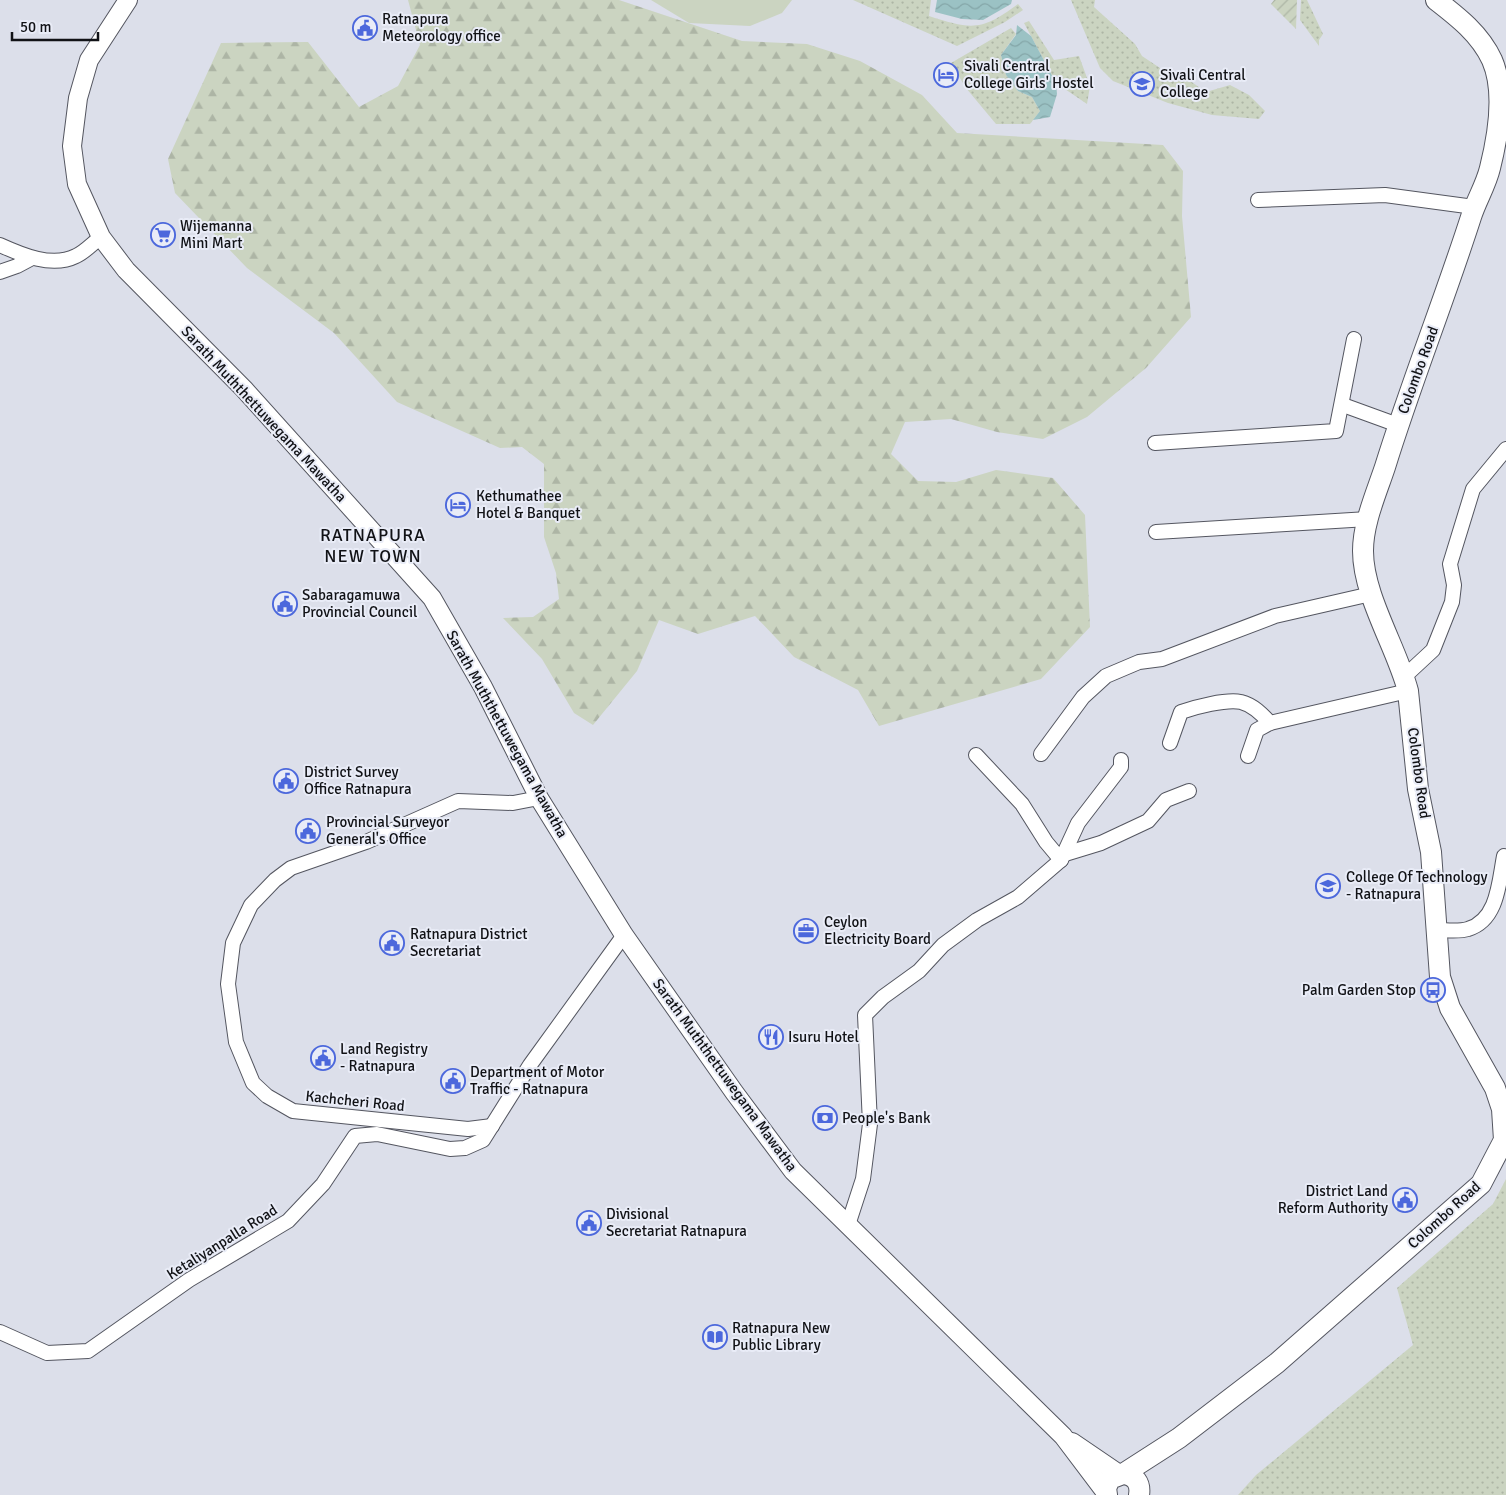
<svg xmlns="http://www.w3.org/2000/svg" width="1506" height="1495" font-family="Signika,sans-serif">
<defs>
<pattern id="grass-dots" width="8" height="8" patternUnits="userSpaceOnUse" patternTransform="scale(1.25)"><rect width="8" height="8" fill="#cbd4c1"/><path d="M2 2h.1M6 6h.1" fill="none" stroke="#adb5a5" stroke-width="1.8" stroke-linecap="round"/></pattern>
<pattern id="forest-firs" width="22" height="20" patternUnits="userSpaceOnUse" patternTransform="scale(1.25)"><rect width="22" height="20" fill="#cbd4c1"/><path d="M5 1l3.5 6h-7zM16 11l3.5 6h-7z" fill="#adb5a5"/></pattern>
<pattern id="garden-furrows" width="10" height="10" patternUnits="userSpaceOnUse" patternTransform="scale(1.25)"><rect width="10" height="10" fill="#cbd4c1"/><path d="M-1 1l2-2M0 10L10 0M9 11l2-2" fill="none" stroke="#adb5a5"/></pattern>
<pattern id="water-waves" width="16" height="10" patternUnits="userSpaceOnUse" patternTransform="scale(1.25)"><rect width="16" height="10" fill="#9bc2c4"/><path d="M0 5q4-4 8 0t8 0" fill="none" stroke="#84a6a8"/></pattern>
</defs>
<rect width="100%" height="100%" fill="#dcdfea"/>
<g fill="url(#grass-dots)">
<path d="M853 0H931L929 16C972 30 982 31 1018 4L1023 10 1005 22 957 46Z"/>
<path d="M1071 0H1095L1094 7 1135 44 1142 56 1160 68 1183 76 1206 92 1230 85 1249 95 1265 111 1259 119 1212 115 1168 103 1113 81 1100 68Z"/>
<path d="M1301 0H1307L1323 34 1319 40V46L1300 20Z"/>
<path d="M1029 21 1054 60 1079 56 1090 86 1087 104 1056 83 1024 23Z"/>
<path d="M1011 28 1016 34 1001 55 1006 75 1018 91 1032 97 1040 111 1030 124H996L966 88 951 63Z"/>
<path d="M1506 1179V1495H1238L1256 1475 1413 1345 1397 1288 1493 1204Z"/>
</g>
<path fill="url(#forest-firs)" d="M408 0H619L742 41 807 44 860 61 922 95 957 133 1163 145 1183 171 1182 216 1191 317 1146 368 1087 417 1043 439 997 432 951 419 905 422 891 454 918 481 956 482 996 470 1053 478 1085 515 1090 627 1041 679 879 726 858 690 794 657 755 616 698 634 659 620 637 671 593 725 574 713 542 659 503 618 533 617 559 599 556 573 544 537V464L522 447 500 448 397 402 334 333 247 268 175 193 168 159 221 43 308 42 359 107 398 86 420 45Z"/>
<path fill="url(#garden-furrows)" d="M1274 0H1297L1296 29 1271 4Z"/>
<path fill="#cbd4c1" d="M651 0H792L782 13 750 26 689 23Z"/>
<g fill="url(#water-waves)">
<path d="M937 0H1012L1011 4 983 20 962 19 935 12Z"/>
<path d="M1017 25 1031 36 1056 83 1057 94 1050 117 1033 120 1040 111 1032 97 1018 91 1006 75 1001 55 1016 35Z"/>
</g>
<g fill="none" stroke-linecap="round" stroke-linejoin="round">
<defs>
<g id="minor">
<path d="M1258 200 1385 195 1474 207"/>
<path d="M0 245C22 255 52 268 76 256 85 252 93 243 101 237"/>
<path d="M0 272 17 266 32 258"/>
<path d="M1343 405 1398 425"/>
<path d="M1155 443 1336 431 1354 339"/>
<path d="M1156 532 1368 519"/>
<path d="M1405 676 1433 650 1452 602 1454 585 1450 564 1473 489 1506 449"/>
<path d="M1170 743 1181 712C1195 707 1226 699 1241 702 1253 705 1262 714 1270 723L1408 691"/>
<path d="M1041 754 1083 697 1106 676 1139 662 1162 659 1275 616 1371 594"/>
<path d="M976 755 1022 804 1046 842 1061 860"/>
<path d="M1248 756 1257 730 1270 723"/>
<path d="M1065 854 1101 843 1148 821 1166 800 1189 791"/>
<path d="M1436 930C1446 930 1459 932 1468 929 1498 920 1499 882 1504 856"/>
<path d="M492 1126 468 1129 293 1111 267 1096 253 1083 236 1042 228 984 233 943 251 905 275 880 291 868 366 842 458 801 513 803 539 798"/>
<path d="M848 1225 863 1179 870 1124 865 1015 883 997 919 971 943 945 977 920 1018 897 1061 860 1078 823 1121 767V760"/>
<path d="M0 1332 47 1353 88 1351 189 1280 288 1221 323 1184 355 1136 377 1134 450 1149 465 1148 483 1140 530 1065 624 935"/>
</g>
<g id="major">
<path d="M128 0 89 60 78 98 72 146 77 184 101 237 126 270 244 389 432 598 483 687 539 798 624 935 734 1092 793 1171 1063 1436 1106 1493"/>
<path d="M1072 1442 1119 1474"/>
</g>
<g id="highway">
<path d="M1123 1474 1179 1438 1277 1363 1481 1184 1504 1140 1502 1109 1495 1088 1450 1008 1440 977 1431 852 1418 789 1408 691C1397 648 1363 596 1363 551 1363 523 1376 494 1385 467 1411 383 1444 301 1471 217 1476 201 1486 185 1490 168 1498 136 1506 92 1492 60 1480 34 1458 17 1436 0"/>
<path d="M1107 1495 1106 1488 1110 1479 1123 1474C1135 1475 1141 1483 1139 1495"/>
</g>
</defs>
<use href="#minor" stroke="#545660" stroke-width="16"/>
<use href="#major" stroke="#545660" stroke-width="20"/>
<use href="#highway" stroke="#545660" stroke-width="22"/>
<use href="#minor" stroke="#fff" stroke-width="14"/>
<use href="#major" stroke="#fff" stroke-width="18"/>
<use href="#highway" stroke="#fff" stroke-width="20"/>
</g>
<defs>
<symbol id="civic-ring" viewBox="-11 -11 22 22"><circle r="9.5" fill="#e9ecf7" stroke="#4c68dc" stroke-width="1.5"/><path d="M-.6-6.5H3V-4.5H.6V-3L4-1V1h2V6H-6V1h2V-1L-.6-3ZM-1.2 2.5V6h2.4V2.5Z" fill="#4c68dc"/></symbol>
<symbol id="hotel-ring" viewBox="-11 -11 22 22"><circle r="9.5" fill="#e9ecf7" stroke="#4c68dc" stroke-width="1.5"/><path d="M-6-4.5h1.5V1H6V5H4.5V3h-9V5H-6ZM-4 0a1.8 1.8 0 1 1 3.6 0ZM.5 0V-2.5h3Q6-2.5 6 0Z" fill="#4c68dc"/></symbol>
<symbol id="university-ring" viewBox="-11 -11 22 22"><circle r="9.5" fill="#e9ecf7" stroke="#4c68dc" stroke-width="1.5"/><path d="M0-5L7-2L0 1L-7-2ZM-4 1L0 2.5L4 1V4Q0 6-4 4Z" fill="#4c68dc"/></symbol>
<symbol id="supermarket-ring" viewBox="-11 -11 22 22"><circle r="9.5" fill="#e9ecf7" stroke="#4c68dc" stroke-width="1.5"/><path d="M-6-5.5h2.5l.6 2H6L4.5 2H-2.5L-4.4-4H-6ZM-1.5 3.2a1.3 1.3 0 1 0 .1 0ZM3 3.2a1.3 1.3 0 1 0 .1 0Z" fill="#4c68dc"/></symbol>
<symbol id="office-ring" viewBox="-11 -11 22 22"><circle r="9.5" fill="#e9ecf7" stroke="#4c68dc" stroke-width="1.5"/><path d="M-6-3h4V-5.5h4V-3h4V5H-6ZM-1-4.5V-3h2v-1.5ZM-6 0V1H6V0Z" fill="#4c68dc"/></symbol>
<symbol id="bus-ring" viewBox="-11 -11 22 22"><circle r="9.5" fill="#e9ecf7" stroke="#4c68dc" stroke-width="1.5"/><path d="M-5-6H5V4H4V6H2V4H-2V6H-4V4H-5ZM-3.5-4V0h7V-4ZM-3.5 1.2v1.5H-2V1.2ZM2 1.2v1.5H3.5V1.2Z" fill="#4c68dc"/></symbol>
<symbol id="restaurant-ring" viewBox="-11 -11 22 22"><circle r="9.5" fill="#e9ecf7" stroke="#4c68dc" stroke-width="1.5"/><path d="M-5-6h1v4h1v-4h1v4h1v-4h1v5L-1.5 .5V6h-2V.5L-5-1ZM5-6V6H3V1.5H1.5Q1.5-4 5-6Z" fill="#4c68dc"/></symbol>
<symbol id="bank-ring" viewBox="-11 -11 22 22"><circle r="9.5" fill="#e9ecf7" stroke="#4c68dc" stroke-width="1.5"/><path d="M-6-4H6V4H-6ZM0-2.3a2.3 2.3 0 1 0 0 4.6a2.3 2.3 0 1 0 0-4.6Z" fill="#4c68dc"/></symbol>
<symbol id="library-ring" viewBox="-11 -11 22 22"><circle r="9.5" fill="#e9ecf7" stroke="#4c68dc" stroke-width="1.5"/><path d="M-6-4Q-3-5.5-.7-3.5V5Q-3 3-6 4ZM6-4Q3-5.5 .7-3.5V5Q3 3 6 4Z" fill="#4c68dc"/></symbol>
</defs>
<g fill-rule="evenodd">
<use href="#civic-ring" x="351" y="14" width="28" height="28"/>
<use href="#hotel-ring" x="932" y="61" width="28" height="28"/>
<use href="#university-ring" x="1128" y="70" width="28" height="28"/>
<use href="#supermarket-ring" x="149" y="221" width="28" height="28"/>
<use href="#hotel-ring" x="444" y="491" width="28" height="28"/>
<use href="#civic-ring" x="271" y="590" width="28" height="28"/>
<use href="#civic-ring" x="272" y="767" width="28" height="28"/>
<use href="#civic-ring" x="294" y="817" width="28" height="28"/>
<use href="#university-ring" x="1314" y="872" width="28" height="28"/>
<use href="#office-ring" x="792" y="917" width="28" height="28"/>
<use href="#civic-ring" x="378" y="929" width="28" height="28"/>
<use href="#bus-ring" x="1419" y="976" width="28" height="28"/>
<use href="#restaurant-ring" x="757" y="1023" width="28" height="28"/>
<use href="#civic-ring" x="309" y="1044" width="28" height="28"/>
<use href="#civic-ring" x="439" y="1067" width="28" height="28"/>
<use href="#bank-ring" x="811" y="1104" width="28" height="28"/>
<use href="#civic-ring" x="1391" y="1186" width="28" height="28"/>
<use href="#civic-ring" x="575" y="1209" width="28" height="28"/>
<use href="#library-ring" x="701" y="1323" width="28" height="28"/>
</g>
<g text-anchor="middle" dominant-baseline="central" stroke-width="4" stroke-linejoin="round" paint-order="stroke">
<g font-size="15" fill="#111216" stroke="#e9ecf7" text-anchor="start">
<text x="382" y="19">Ratnapura<tspan x="382" dy="17">Meteorology office</tspan></text>
<text x="964" y="66">Sivali Central<tspan x="964" dy="17">College Girls' Hostel</tspan></text>
<text x="1160" y="75">Sivali Central<tspan x="1160" dy="17">College</tspan></text>
<text x="180" y="226">Wijemanna<tspan x="180" dy="17">Mini Mart</tspan></text>
<text x="476" y="496">Kethumathee<tspan x="476" dy="17">Hotel &amp; Banquet</tspan></text>
<text x="302" y="595">Sabaragamuwa<tspan x="302" dy="17">Provincial Council</tspan></text>
<text x="304" y="772">District Survey<tspan x="304" dy="17">Office Ratnapura</tspan></text>
<text x="326" y="822">Provincial Surveyor<tspan x="326" dy="17">General's Office</tspan></text>
<text x="1346" y="877">College Of Technology<tspan x="1346" dy="17">- Ratnapura</tspan></text>
<text x="824" y="922">Ceylon<tspan x="824" dy="17">Electricity Board</tspan></text>
<text x="410" y="934">Ratnapura District<tspan x="410" dy="17">Secretariat</tspan></text>
<text x="1416" y="990" text-anchor="end">Palm Garden Stop</text>
<text x="788" y="1037">Isuru Hotel</text>
<text x="340" y="1049">Land Registry<tspan x="340" dy="17">- Ratnapura</tspan></text>
<text x="470" y="1072">Department of Motor<tspan x="470" dy="17">Traffic - Ratnapura</tspan></text>
<text x="842" y="1118">People's Bank</text>
<text x="1388" y="1191" text-anchor="end">District Land<tspan x="1388" dy="17">Reform Authority</tspan></text>
<text x="606" y="1214">Divisional<tspan x="606" dy="17">Secretariat Ratnapura</tspan></text>
<text x="732" y="1328">Ratnapura New<tspan x="732" dy="17">Public Library</tspan></text>
</g>
<g font-size="15" fill="#111216" stroke="#e9ecf7">
<text transform="translate(1418 370) rotate(-70)">Colombo Road</text>
<text transform="translate(264 414) rotate(47)">Sarath Muththettuwegama Mawatha</text>
<text transform="translate(507 734) rotate(61)">Sarath Muththettuwegama Mawatha</text>
<text transform="translate(1419 773) rotate(82)">Colombo Road</text>
<text transform="translate(725 1075) rotate(54)">Sarath Muththettuwegama Mawatha</text>
<text transform="translate(355 1101) rotate(6)">Kachcheri Road</text>
<text transform="translate(1444 1215) rotate(-42)">Colombo Road</text>
<text transform="translate(222 1242) rotate(-32)">Ketaliyanpalla Road</text>
</g>
<g font-size="18" letter-spacing="1" fill="#111216" stroke="#e9ecf7">
<text x="373" y="535">RATNAPURA<tspan x="373" dy="21">NEW TOWN</tspan></text>
</g>
</g>
<path d="M12 32v8h86v-8" fill="none" stroke="#111216" stroke-width="2.5"/>
<text x="20" y="32" font-size="15" fill="#111216" stroke="#e9ecf7" stroke-width="4" paint-order="stroke">50 m</text>
</svg>
